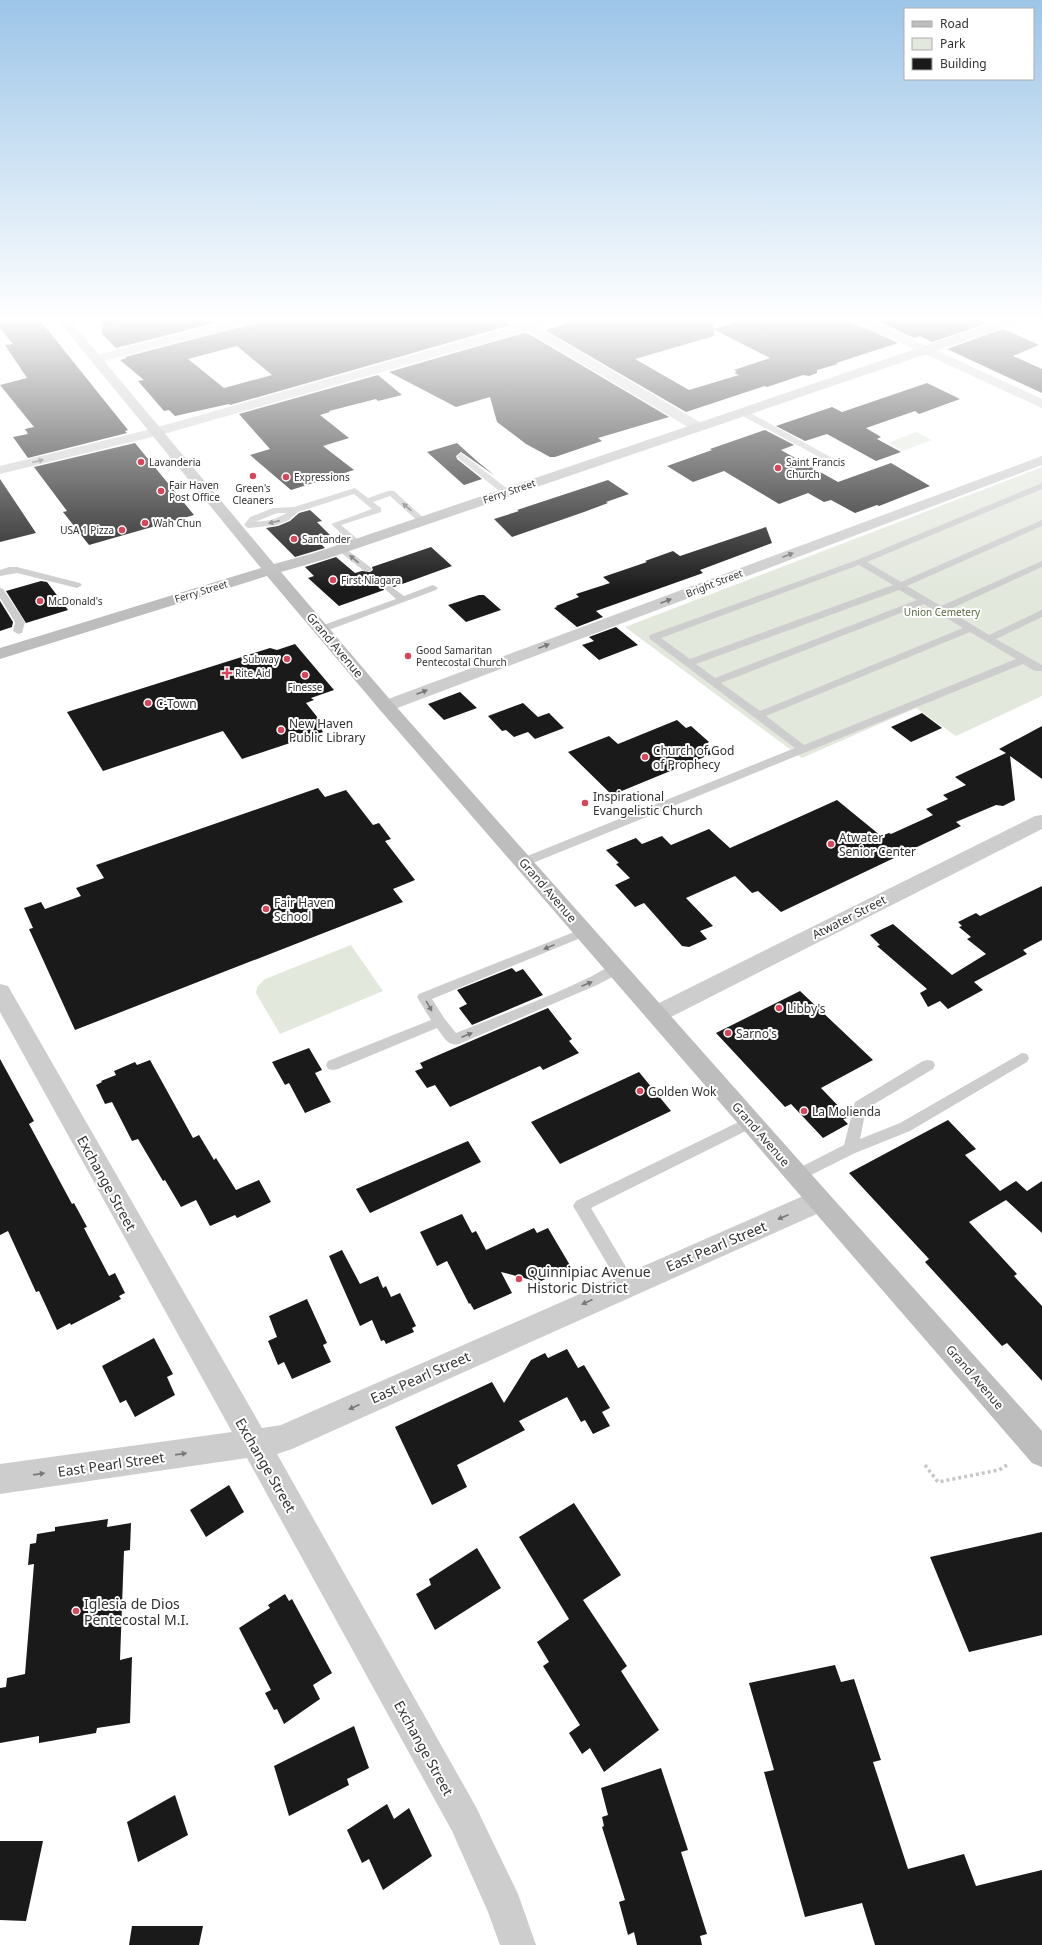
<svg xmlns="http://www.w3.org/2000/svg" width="1042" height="1945" font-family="'Noto Sans',sans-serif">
<rect width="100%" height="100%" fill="#fff"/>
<g fill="#e3e8dd">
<path d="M916 432 932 440 903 451 888 443Z"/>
<path d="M1042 467V696L956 736 916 708 802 758 625 627Z"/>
<path d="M351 945 383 991 280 1034 256 993 257 987 265 979Z"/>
</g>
<g fill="#1a1a1a" fill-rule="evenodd">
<path d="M2 319H39L128 430 125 431 127 433 28 458 13 437 28 434 25 429 34 427 0 385 27 378 5 345 13 344 0 328V323L5 322Z"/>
<path d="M101 319H212L211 324 116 348 102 334Z"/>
<path d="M259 319H501L511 325 230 405 229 404 175 416 169 410 164 411 138 381 144 380 120 360 127 358 125 357 256 323ZM237 346 272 375 224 388 188 359Z"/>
<path d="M583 319H712L714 336 635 359 689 390 739 375 734 373 737 372 734 370 770 358 713 329 748 319H852L854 323 898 343 836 363 838 364 817 370V373L809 376 803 375 767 387 765 386 686 412 545 330Z"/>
<path d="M873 319H980L988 323 932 342 920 336 914 338Z"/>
<path d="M1003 329 1039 345 1013 356 1042 369V393L947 349Z"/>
<path d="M524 333 529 334 669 417 598 438 602 441 555 457H550L526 444 497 422 490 397 456 407 389 372Z"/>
<path d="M378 375 402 395 378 401 376 399 329 411 330 412 320 415 349 438 323 446 354 470 291 490 250 455 270 449 239 414Z"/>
<path d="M927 383 960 399 919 414 915 411 866 428 881 437 877 439 901 452 876 461 827 434 805 441 776 426 832 407 842 412Z"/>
<path d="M765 430 794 445 781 450 838 482 891 463 930 486 879 506 877 505 855 513 831 500 824 502 808 493 779 504 724 471 693 482 667 466 712 450 710 449Z"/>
<path d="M135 443 194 515 89 545 63 512 67 511 34 467Z"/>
<path d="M457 443 478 462 494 475 461 452 456 456 457 459 482 479 464 485 427 452Z"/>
<path d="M0 479 36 533 0 542Z"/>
<path d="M608 480 629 494 606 502 608 503 584 512 512 537 494 519 519 511 517 510Z"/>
<path d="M310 510 322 521 317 522 330 535 316 539 325 548 295 557 266 528 278 526 290 521 299 513Z"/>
<path d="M766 527 772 543 700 570 703 573 596 611 603 617 577 627 554 608 557 607 556 606 579 597 576 594 610 583 603 577 647 562 645 561 673 551 680 556Z"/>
<path d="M431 547 452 566 394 587 388 584 383 587 384 590 339 606 308 578 314 576 305 567 336 557 355 573 362 571 370 572 373 570 372 567Z"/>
<path d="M41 581 47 582 68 610 26 623 6 591Z"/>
<path d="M479 595H484L501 610 466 622 448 605Z"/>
<path d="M0 601 13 622 12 627 0 631Z"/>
<path d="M616 627 638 645 599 660 582 645 594 641 589 637Z"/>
<path d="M295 644 334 690 311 698 314 700 306 703 322 723 318 724 323 732 242 759 223 731 103 771 67 712 270 648 277 650Z"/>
<path d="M460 692 477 708 444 720 428 704Z"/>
<path d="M523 703 538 717 549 713 564 728 535 739 528 732 514 737 506 730 502 731 488 716Z"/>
<path d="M922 713 942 728 911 742 891 727Z"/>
<path d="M677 720 686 728 691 726 709 742 705 745 714 753 612 795 568 752 609 736 618 744Z"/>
<path d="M1042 726V779L1010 756 1015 800 1003 806 996 805 956 822 961 826 781 912 758 891 752 893 735 876 686 898 713 926 700 931 707 939 689 947 682 946 644 903 635 907 615 885 630 878 616 864 619 863 606 850 636 838 642 844 662 836 671 845 709 829 730 848 837 800 881 836 889 833 891 834 933 815 926 809 948 799 943 795 966 785 955 777 1006 753 999 749Z"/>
<path d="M318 788 325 797 346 790 373 825 379 823 391 839 385 841 415 880 393 889 403 902 75 1030 29 929 33 928 24 908 41 902 45 909 81 896 76 888 104 878 96 865Z"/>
<path d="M1042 886V940L1023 950 1027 954 974 982 983 990 948 1009 940 1001 928 1007 920 993 927 989 877 946 880 945 870 935 893 924 952 975 986 954 967 939 971 937 959 927 962 926 958 922 976 913 980 916Z"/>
<path d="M512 968 516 972 523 969 543 995 472 1025 459 1008 467 1004 457 990Z"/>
<path d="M800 991 873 1060 821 1088 846 1114 844 1115 847 1118 843 1119 848 1124 823 1138 791 1104 785 1107 716 1033Z"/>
<path d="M548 1008 572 1039 569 1041 579 1053 543 1070 540 1066 450 1107 435 1085 427 1088 415 1071 423 1068 420 1063Z"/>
<path d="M309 1048 322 1070 315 1073 331 1102 305 1113 289 1083 285 1085 272 1062Z"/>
<path d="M0 1059 34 1121 29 1124 72 1204 74 1203 87 1227 84 1228 109 1276 115 1273 125 1293 119 1296 121 1299 71 1325 70 1323 57 1330 39 1291 36 1292 8 1231 0 1235Z"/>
<path d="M150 1060 193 1138 199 1135 214 1160 216 1158 236 1190 259 1180 271 1202 237 1218 235 1215 210 1226 196 1200 181 1207 165 1180 163 1181 138 1139 132 1141 112 1102 105 1104 96 1085 102 1082 101 1081 116 1075 114 1071 135 1062 137 1065Z"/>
<path d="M639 1072 671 1111 560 1164 531 1122Z"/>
<path d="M948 1120 976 1149 965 1155 1000 1191 1016 1181 1027 1191 1042 1181V1233L1006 1200 969 1222 1017 1274 1014 1276 1042 1306V1381L1007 1343 1002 1346 925 1262 929 1259 849 1173Z"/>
<path d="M468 1141 481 1162 370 1213 356 1189Z"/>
<path d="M462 1214 472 1233 476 1231 486 1250 534 1228 537 1233 548 1228 571 1267 539 1282 501 1272 512 1293 474 1310 470 1303 469 1304 447 1261 437 1266 420 1232Z"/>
<path d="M342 1250 360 1284 378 1276 383 1288 386 1286 391 1297 400 1293 416 1326 412 1328 414 1332 386 1344 384 1340 381 1341 372 1320 360 1326 329 1256Z"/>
<path d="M307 1299 327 1343 323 1345 331 1362 292 1379 284 1362 278 1365 268 1341 277 1337 269 1316Z"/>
<path d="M154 1338 173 1374 167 1377 175 1395 135 1417 126 1400 120 1403 102 1366Z"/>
<path d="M567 1349 578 1368 584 1365 610 1408 602 1412 610 1426 593 1434 585 1420 581 1422 567 1397 519 1421 525 1430 457 1465 467 1487 432 1505 395 1427 492 1382 504 1403 531 1360 545 1353 548 1358Z"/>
<path d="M229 1485 244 1512 206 1537 190 1510Z"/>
<path d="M574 1503 621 1575 583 1600 627 1666 621 1671 659 1730 604 1772 590 1748 582 1754 569 1733 580 1725 543 1666 549 1662 537 1642 569 1619 519 1537Z"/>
<path d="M108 1519 107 1527 131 1523 130 1550 124 1551 120 1660 132 1657 130 1723 97 1728 96 1733 39 1743V1736L0 1743V1688L6 1687 7 1678 25 1674 34 1564 28 1565 30 1544 36 1543 37 1534 55 1531V1527Z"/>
<path d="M1042 1532V1635L969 1652 930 1557Z"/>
<path d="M477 1548 501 1588 435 1630 416 1594 431 1585 429 1579Z"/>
<path d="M285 1594 289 1601 292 1599 332 1673 313 1685 320 1699 284 1724 277 1709 274 1710 265 1693 271 1690 239 1628 270 1608 268 1605Z"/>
<path d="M835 1665 841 1682 854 1679 881 1760 873 1762 908 1869 964 1854 976 1886 1042 1870V1945H875L862 1903 805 1917 764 1772 774 1770 749 1683Z"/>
<path d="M354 1726 369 1768 347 1779 349 1785 289 1816 274 1766Z"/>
<path d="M661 1768 688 1850 681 1852 707 1934 700 1936 702 1945H637L634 1932 628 1935 619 1902 625 1900 602 1827 604 1826 602 1817 608 1815 601 1788Z"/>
<path d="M175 1795 188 1835 138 1862 127 1822Z"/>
<path d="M387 1804 394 1819 409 1808 432 1856 383 1890 369 1859 362 1863 347 1830Z"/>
<path d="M0 1841H43L26 1921 0 1920Z"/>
<path d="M132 1926H203L199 1945H129Z"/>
</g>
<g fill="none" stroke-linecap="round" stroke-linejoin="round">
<path stroke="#c7c7c7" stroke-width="1.5" stroke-dasharray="1 1" stroke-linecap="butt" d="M92 328 117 326"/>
<path stroke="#c7c7c7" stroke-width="3.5" stroke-dasharray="3 3" stroke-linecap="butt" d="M925 1465 938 1482 999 1470 1007 1465"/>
<g fill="#cdcdcd" fill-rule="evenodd">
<path d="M214 319H222L219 329 215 331 211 329Z"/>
<path d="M739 410H745L843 464 842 466H836L739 414Z"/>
<path d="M461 453 509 490V494H503L458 458 457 456Z"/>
<path d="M1042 483V489L867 562 901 582 1042 520V526L907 586 941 606 1042 561V567L948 610 989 635 1042 610V617L996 639 1042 665V671H1035L1023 664 528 865H520L518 862 520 859 795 748 650 639 649 637 650 635 857 560ZM859 565 893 585 690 659 661 638ZM899 590 917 600 715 678 696 664ZM924 604 963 628 760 711 721 683ZM970 632 1016 659 804 745 766 716Z"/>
<path d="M355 488 368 498 388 491H394L427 521 423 524 420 523 390 496 373 502 381 508V512L341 525 362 543 357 546 354 545 331 524 372 509 354 494 298 512 289 520 277 525 248 528 244 525 250 517 273 508 294 507ZM277 513H287L272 520 255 522Z"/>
<path d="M342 546 370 567 372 569 370 571H364L339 551 337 549Z"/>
<path d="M9 567H17L80 583 82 585 77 588 17 573 0 576V570Z"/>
<path d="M389 585 404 596 433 585 438 588 436 590 326 631 322 632 317 629 318 627 396 599 384 588Z"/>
<path d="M0 588 3 589 25 622 22 633 18 634 13 631 15 622 0 598Z"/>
<path d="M584 928 588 929 590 932 588 935 432 999 444 1018 456 1033C500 1015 545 999 588 978 598 974 611 962 622 966L623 969 622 972 597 985 459 1044C448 1047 443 1036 437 1028L338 1069 333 1070 328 1069 326 1065 328 1061 431 1020 417 997 419 994Z"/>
<path d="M1022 1053 1027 1054 1029 1058 1027 1062 910 1131 855 1153 803 1179 798 1181 793 1179 791 1175 793 1171 844 1145 855 1102 923 1061 928 1060 933 1061 935 1065 933 1069 866 1109 860 1139 900 1123Z"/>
<path d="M751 1116 756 1118 758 1122 756 1126 591 1208 636 1284 634 1289 628 1291 622 1289 576 1211 573 1206 576 1201Z"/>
</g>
<g fill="#cdcdcd" fill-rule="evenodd">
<path d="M238 319H258L256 322 96 363 90 359 92 356Z"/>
<path d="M517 319H523L530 322 541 319H560L558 322 538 327 703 424 705 427 703 430H693L527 331 160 435 0 474V466L151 429 518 325 515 322Z"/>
<path d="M853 319H869L1042 399V408L855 322Z"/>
<path d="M1042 456V465L392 710 386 711 380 710 377 706 380 702Z"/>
<path d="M1042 815V829L665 1020 657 1023 649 1020 646 1014 649 1008 1035 816Z"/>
<path d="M0 984 8 986 262 1428 281 1425 810 1193 819 1190 828 1193 832 1201 828 1209 292 1449 277 1454 476 1807 518 1894 536 1945H500L488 1912 452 1831 247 1458 0 1494V1464L232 1432 0 1012Z"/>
</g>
<path fill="#bdbdbd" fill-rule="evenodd" d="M57 319H69L274 564 314 553 1004 319H1022L1020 322 326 559 281 572 392 702 828 1193 1042 1431V1467L1032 1463 380 710 267 576 0 659V648L261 568Z"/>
</g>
<defs><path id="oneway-solid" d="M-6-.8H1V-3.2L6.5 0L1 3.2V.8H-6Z"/></defs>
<g fill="#787878">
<use href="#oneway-solid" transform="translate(38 461) rotate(-14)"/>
<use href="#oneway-solid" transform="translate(407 507) rotate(-140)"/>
<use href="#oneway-solid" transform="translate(274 522) rotate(167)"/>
<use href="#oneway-solid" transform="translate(788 555) rotate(-21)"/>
<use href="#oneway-solid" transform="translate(354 559) rotate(-140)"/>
<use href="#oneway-solid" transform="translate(666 601) rotate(-21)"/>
<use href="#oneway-solid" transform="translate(544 646) rotate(-21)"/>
<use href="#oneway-solid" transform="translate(422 692) rotate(-21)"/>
<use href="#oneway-solid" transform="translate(549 947) rotate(158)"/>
<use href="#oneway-solid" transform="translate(587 984) rotate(-23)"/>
<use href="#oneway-solid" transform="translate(429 1006) rotate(60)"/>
<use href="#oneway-solid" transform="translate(467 1035) rotate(-23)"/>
<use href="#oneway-solid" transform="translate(783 1217) rotate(157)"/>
<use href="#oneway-solid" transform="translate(587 1302) rotate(156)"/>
<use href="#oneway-solid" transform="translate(354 1407) rotate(156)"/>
<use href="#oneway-solid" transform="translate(181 1454) rotate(-8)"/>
<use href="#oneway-solid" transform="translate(39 1474) rotate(-8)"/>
</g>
<linearGradient id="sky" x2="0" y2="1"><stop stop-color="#9cc5e8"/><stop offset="0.54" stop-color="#fff"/><stop offset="1" stop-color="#fff" stop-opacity="0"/></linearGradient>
<rect width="1042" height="591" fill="url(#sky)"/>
<g fill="#d7475c" stroke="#fff" stroke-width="1.5">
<circle cx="141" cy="462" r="4"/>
<circle cx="778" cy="468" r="4"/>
<circle cx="253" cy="476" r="4"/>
<circle cx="286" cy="477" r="4"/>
<circle cx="161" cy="491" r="4"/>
<circle cx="145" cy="523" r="4"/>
<circle cx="122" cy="530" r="4"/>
<circle cx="294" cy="539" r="4"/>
<circle cx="333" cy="580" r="4"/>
<circle cx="40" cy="601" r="4"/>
<circle cx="408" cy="656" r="4"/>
<circle cx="287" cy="659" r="4"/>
<path d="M225 667h4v4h4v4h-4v4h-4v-4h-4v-4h4z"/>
<circle cx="305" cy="675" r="4"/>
<circle cx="148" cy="703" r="4"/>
<circle cx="281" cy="730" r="4"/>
<circle cx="645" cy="757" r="4"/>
<circle cx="585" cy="803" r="4"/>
<circle cx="831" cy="844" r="4"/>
<circle cx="266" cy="909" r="4"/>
<circle cx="779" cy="1008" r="4"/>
<circle cx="728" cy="1033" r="4"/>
<circle cx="640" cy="1091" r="4"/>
<circle cx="804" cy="1111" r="4"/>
<circle cx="519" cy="1279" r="4"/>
<circle cx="76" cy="1611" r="4"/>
</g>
<g text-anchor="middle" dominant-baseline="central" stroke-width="4" stroke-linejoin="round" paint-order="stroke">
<g font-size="10" fill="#333" stroke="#fff" text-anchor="start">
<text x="149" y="462">Lavanderia</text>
<text x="786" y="462">Saint Francis<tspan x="786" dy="12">Church</tspan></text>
<text x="294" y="477">Expressions</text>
<text x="169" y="485">Fair Haven<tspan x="169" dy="12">Post Office</tspan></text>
<text x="253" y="488" text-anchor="middle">Green's<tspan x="253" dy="12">Cleaners</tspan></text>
<text x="153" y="523">Wah Chun</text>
<text x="114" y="530" text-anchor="end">USA 1 Pizza</text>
<text x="302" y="539">Santander</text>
<text x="341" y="580">First Niagara</text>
<text x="48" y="601">McDonald's</text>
<text x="416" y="650">Good Samaritan<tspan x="416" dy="12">Pentecostal Church</tspan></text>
<text x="279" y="659" text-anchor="end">Subway</text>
<text x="235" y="673">Rite Aid</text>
<text x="305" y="687" text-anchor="middle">Finesse</text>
</g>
<g font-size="10" fill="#333" stroke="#fff">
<text transform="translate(509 491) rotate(-19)">Ferry Street</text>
<text transform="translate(714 583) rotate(-21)">Bright Street</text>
<text transform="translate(201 591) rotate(-17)">Ferry Street</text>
</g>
<g font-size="10" fill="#586b43" stroke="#fff">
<text x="942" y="612">Union Cemetery</text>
</g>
<g font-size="12" fill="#333" stroke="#fff">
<text transform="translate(335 645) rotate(50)">Grand Avenue</text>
<text transform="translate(548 890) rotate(49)">Grand Avenue</text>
<text transform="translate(849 917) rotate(-27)">Atwater Street</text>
<text transform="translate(761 1134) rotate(49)">Grand Avenue</text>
<text transform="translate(975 1377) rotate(49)">Grand Avenue</text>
</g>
<g font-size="12" fill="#333" stroke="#fff" text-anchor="start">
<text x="156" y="703">C-Town</text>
<text x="289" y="723">New Haven<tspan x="289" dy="14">Public Library</tspan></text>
<text x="653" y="750">Church of God<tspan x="653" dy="14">of Prophecy</tspan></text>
<text x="593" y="796">Inspirational<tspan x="593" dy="14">Evangelistic Church</tspan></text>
<text x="839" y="837">Atwater<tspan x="839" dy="14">Senior Center</tspan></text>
<text x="274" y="902">Fair Haven<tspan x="274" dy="14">School</tspan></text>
<text x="787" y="1008">Libby's</text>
<text x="736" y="1033">Sarno's</text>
<text x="648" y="1091">Golden Wok</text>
<text x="812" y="1111">La Molienda</text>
</g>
<g font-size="14" fill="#333" stroke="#fff">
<text transform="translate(107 1183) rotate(61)">Exchange Street</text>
<text transform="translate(716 1246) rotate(-23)">East Pearl Street</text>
<text transform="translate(420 1377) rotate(-24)">East Pearl Street</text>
<text transform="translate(111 1464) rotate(-8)">East Pearl Street</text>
<text transform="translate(266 1465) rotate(60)">Exchange Street</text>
<text transform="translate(424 1748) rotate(61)">Exchange Street</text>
</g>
<g font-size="14" fill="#333" stroke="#fff" text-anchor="start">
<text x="527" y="1271">Quinnipiac Avenue<tspan x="527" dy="16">Historic District</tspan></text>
<text x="84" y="1603">Iglesia de Dios<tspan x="84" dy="16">Pentecostal M.I.</tspan></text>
</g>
</g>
<rect x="904" y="8" width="130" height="72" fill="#ffffff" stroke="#adadad"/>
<rect x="912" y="21" width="20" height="6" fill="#bdbdbd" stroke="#adadad"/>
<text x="940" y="28" font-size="12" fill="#333333">Road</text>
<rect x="912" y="38" width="20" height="12" fill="#e3e8dd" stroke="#adadad"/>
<text x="940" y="48" font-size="12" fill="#333333">Park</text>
<rect x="912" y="58" width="20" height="12" fill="#1a1a1a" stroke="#adadad"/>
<text x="940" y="68" font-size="12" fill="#333333">Building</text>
</svg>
